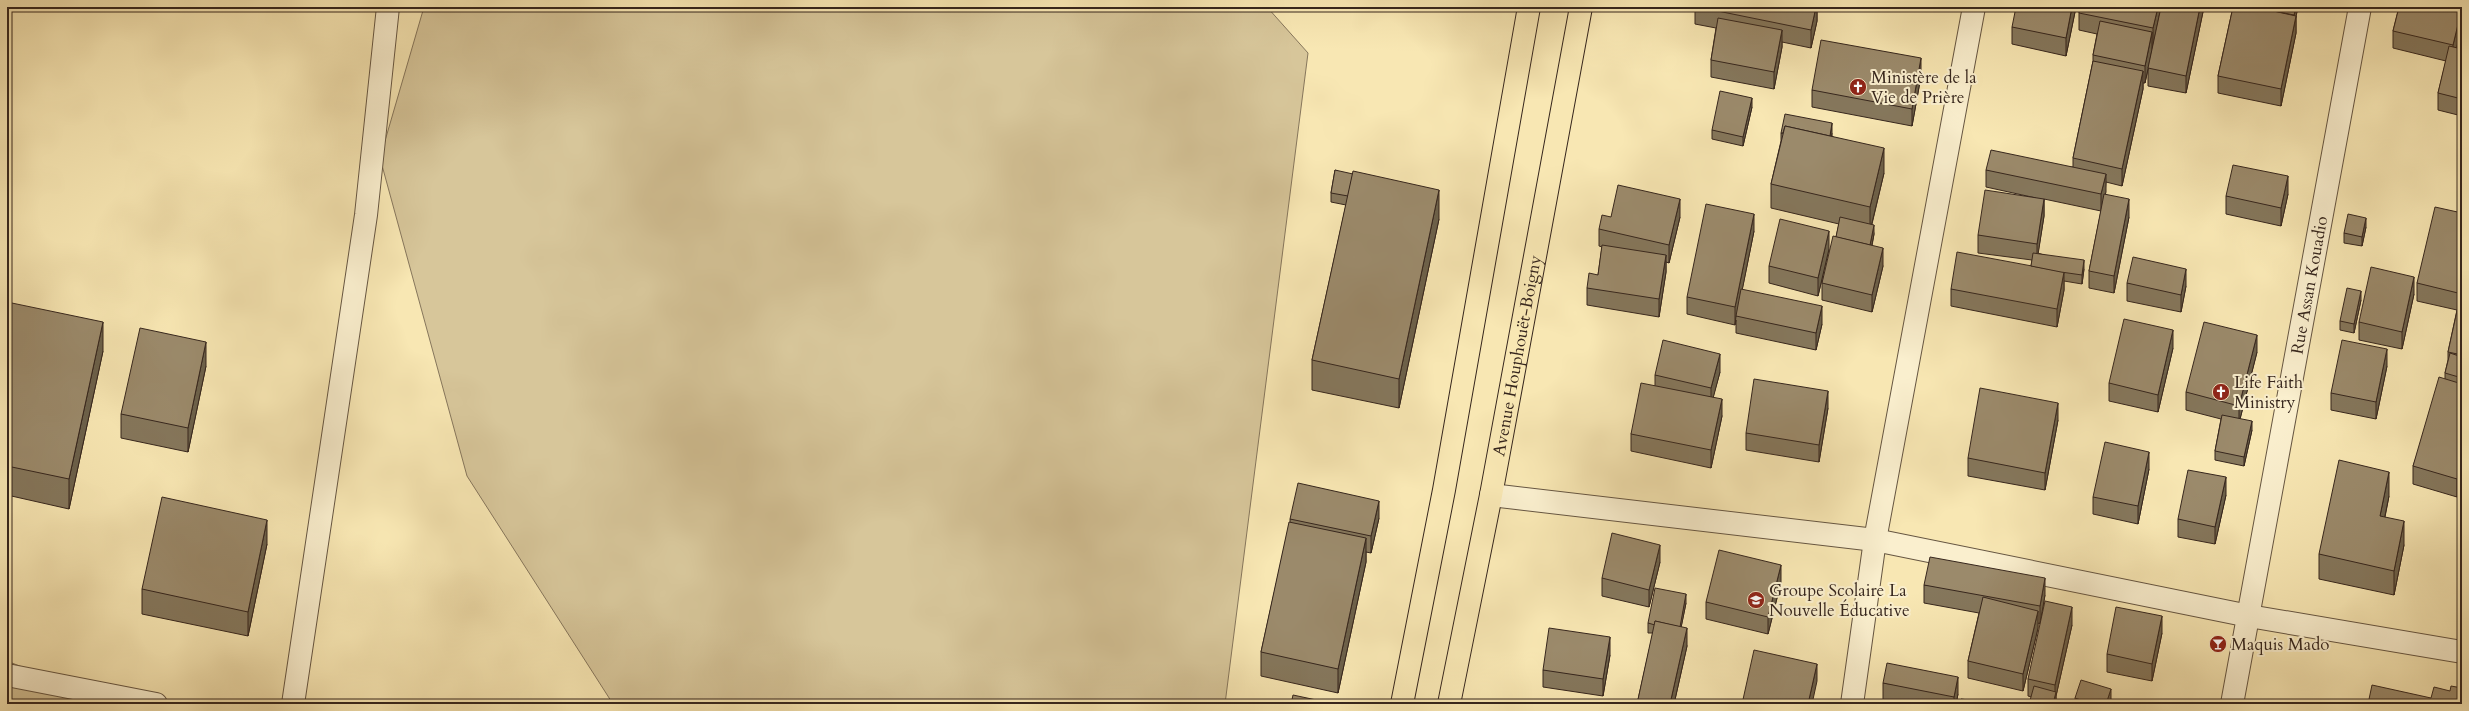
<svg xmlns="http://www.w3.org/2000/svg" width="2469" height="711" font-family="Cardo,serif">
<rect width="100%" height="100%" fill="#f8e7b3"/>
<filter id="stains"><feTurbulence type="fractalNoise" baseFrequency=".005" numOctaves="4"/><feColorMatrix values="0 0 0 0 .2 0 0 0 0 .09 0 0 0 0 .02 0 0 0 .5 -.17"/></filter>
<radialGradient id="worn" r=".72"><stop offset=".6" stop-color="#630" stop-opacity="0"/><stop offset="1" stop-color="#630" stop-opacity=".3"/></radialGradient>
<g fill="#d7c69a" stroke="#86765c">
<path d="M424 7H1267L1308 53 1225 704H613L467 476 380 158Z"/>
<path d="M7 661 115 704H7Z"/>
</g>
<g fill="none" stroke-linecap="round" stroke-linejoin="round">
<defs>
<g id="minor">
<path d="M1491 495 1875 540 2249 616 2462 652"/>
<path d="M7 675 156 704"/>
<path d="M293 704 366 215 388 7"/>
<path d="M1852 704 1875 540 1974 7"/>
<path id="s1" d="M2232 704 2360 7"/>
</g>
<g id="highway">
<path d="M1402 704 1444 490 1529 7"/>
<path id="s2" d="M1449 704 1491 495 1581 7"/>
</g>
</defs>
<use href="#minor" stroke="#665642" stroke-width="24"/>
<use href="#highway" stroke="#36261d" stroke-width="24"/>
<use href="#minor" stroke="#faefce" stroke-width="22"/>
<use href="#highway" stroke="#f8e7b3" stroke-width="22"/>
</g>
<g fill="#85775c" stroke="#36261d">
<path d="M1695 7H1817V21L1811 48 1782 42V47L1774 89 1711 77V60L1716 28 1695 24Z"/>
<path d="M2076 7 2066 56 2012 44V27Z"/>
<path d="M2080 7H2161L2160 11 2161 7H2204L2186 93 2148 86V68L2153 46H2152V50L2145 83H2143V89L2122 186 2106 182 2105 194 2129 217 2114 293 2089 288V271L2101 211 2044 199V216L2038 253 2084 269 2082 284 2064 281V290L2057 327 1951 306V289L2031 266 2032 260 1978 253V235L2036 198 1986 187V170L2073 167V158L2093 61V55L2097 34 2079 30V13Z"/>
<path d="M2233 7H2298L2296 16V33L2281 106 2218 93V76Z"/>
<path d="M2399 7H2447V9L2461 30 2457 48 2461 49V42L2462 39V116L2438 110V93L2446 61 2393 48V31Z"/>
<path d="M1921 76 1912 126 1812 107V90Z"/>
<path d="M1752 107 1743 146 1712 139V130Z"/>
<path d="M1781 133H1832V136L1884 173 1872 224 1874 234 1872 246 1883 266 1872 312 1822 300V283L1836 237 1839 224 1771 208V184L1781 141Z"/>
<path d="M1335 170 1439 219 1399 408 1312 390V360L1346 205 1331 202V193Z"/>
<path d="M2288 194 2281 226 2226 214V196Z"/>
<path d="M2462 213V481L2457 497 2413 484V466L2445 379V373L2448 360V352L2457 310 2417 301V283Z"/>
<path d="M1611 217H1680L1669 263 1666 262V272L1659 317 1587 305V288L1598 275 1602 247 1599 246V229Z"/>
<path d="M2366 227 2362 246 2344 243V233Z"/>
<path d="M1754 231 1742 290 1822 324 1816 350 1736 333V320L1735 325 1687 314V297Z"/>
<path d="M1829 249 1818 296 1769 283V266Z"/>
<path d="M2127 283 2186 286 2181 312 2127 301Z"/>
<path d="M2414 294 2402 349 2359 340V322Z"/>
<path d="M2361 300 2354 333 2340 330V321Z"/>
<path d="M7 302 103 351 69 509 7 495Z"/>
<path d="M2173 348 2158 412 2109 401V383Z"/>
<path d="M2257 352 2240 419 2252 430 2244 466 2215 460V451L2221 419 2186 410V392Z"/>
<path d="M206 366 188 452 121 438V414Z"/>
<path d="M2387 366 2376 419 2331 410V393Z"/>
<path d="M1720 372 1713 397 1722 416 1711 468 1631 451V434L1655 385V375Z"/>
<path d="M1828 408 1819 462 1746 450V433Z"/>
<path d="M2058 420 2045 490 1968 476V458Z"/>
<path d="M2149 469 2138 524 2093 514V497Z"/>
<path d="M2226 495 2215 544 2178 537V519Z"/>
<path d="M2389 496 2385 517 2404 545 2394 595 2319 579V554Z"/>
<path d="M1379 518 1371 553 1366 552V562L1338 693 1261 676V652L1290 522V519Z"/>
<path d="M267 544 248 636 142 614V589Z"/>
<path d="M1660 562 1649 607 1602 596V578Z"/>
<path d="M1781 582 1768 634 1706 619V602Z"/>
<path d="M1924 585 2045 595 2040 624 2038 623V628L2023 691 1968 678V661L1979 613 1924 603Z"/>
<path d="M1686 603 1681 627 1687 646 1674 704H1637L1653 633H1648V623Z"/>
<path d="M2072 625 2056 696V704L2028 696V679Z"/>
<path d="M2162 633 2152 681 2107 672V654Z"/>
<path d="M1610 655 1603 696 1543 687V670Z"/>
<path d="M1883 683 1958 694 1956 704H1902L1883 700Z"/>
<path d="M2075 698H2111L2109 704H2060H2075Z"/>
</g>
<g fill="#6c614b" stroke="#36261d">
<path d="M1816 7H1817V21L1811 48V30Z"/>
<path d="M2072 7H2076L2066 56V38Z"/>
<path d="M2158 7H2161L2160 12 2153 46V28Z"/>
<path d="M2200 7H2204L2186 93V76Z"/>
<path d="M2296 7H2298L2294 26V17Z"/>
<path d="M2461 12V30L2453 62V45Z"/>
<path d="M2296 16V33L2281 106V89Z"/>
<path d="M1782 30V47L1774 89V72Z"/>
<path d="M2152 32V50L2145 83V66Z"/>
<path d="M1921 58V76L1912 126V109Z"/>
<path d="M2143 71V89L2122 186V169Z"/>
<path d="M1752 98V107L1743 146V137Z"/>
<path d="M1832 123V133L1829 152V142Z"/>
<path d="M1884 148V173L1870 231V207Z"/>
<path d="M2106 174V192L2101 211V194Z"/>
<path d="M2288 176V194L2281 226V208Z"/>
<path d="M1439 190V219L1399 408V379Z"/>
<path d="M1680 199V217L1669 263V245Z"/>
<path d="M2044 199V216L2037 261V244Z"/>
<path d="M2129 199V217L2114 293V276Z"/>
<path d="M1754 214V231L1737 316H1736L1735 325V307Z"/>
<path d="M2366 218V227L2362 246V237Z"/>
<path d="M1874 225V234L1870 254V245Z"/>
<path d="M1829 231V249L1818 296V278Z"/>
<path d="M1883 248V266L1872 312V295Z"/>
<path d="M1666 255V272L1659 317V299Z"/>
<path d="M2084 260V269L2082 284V275Z"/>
<path d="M2186 269V286L2181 312V295Z"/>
<path d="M2064 272V290L2057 327V309Z"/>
<path d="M2462 276V294L2458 310V293Z"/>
<path d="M2414 277V294L2402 349V332Z"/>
<path d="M2361 291V300L2354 333V324Z"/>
<path d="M1822 306V324L1816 350V333Z"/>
<path d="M103 322V351L69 509V479Z"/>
<path d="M2173 330V348L2158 412V395Z"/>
<path d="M2257 335V352L2239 423V406Z"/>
<path d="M206 342V366L188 452V428Z"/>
<path d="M2387 349V366L2376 419V402Z"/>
<path d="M1720 354V372L1711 406V388Z"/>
<path d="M1828 391V408L1819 462V445Z"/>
<path d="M1722 399V416L1711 468V450Z"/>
<path d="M2058 403V420L2045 490V473Z"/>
<path d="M2252 421V430L2244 466V457Z"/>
<path d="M2149 452V469L2138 524V506Z"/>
<path d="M2462 464V481L2457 497V479Z"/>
<path d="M2389 472V496L2380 540V516Z"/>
<path d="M2226 477V495L2215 544V527Z"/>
<path d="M1379 501V518L1371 553V536Z"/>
<path d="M267 520V544L248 636V612Z"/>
<path d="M2404 521V545L2394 595V571Z"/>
<path d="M1366 538V562L1338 693V669Z"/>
<path d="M1660 545V562L1649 607V590Z"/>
<path d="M1781 565V582L1768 634V617Z"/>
<path d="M2045 578V595L2040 624V606Z"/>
<path d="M1686 594V603L1679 638V629Z"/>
<path d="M2072 607V625L2056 696V704H2053L2055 697V685Z"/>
<path d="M2038 611V628L2023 691V674Z"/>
<path d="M2162 616V633L2152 681V664Z"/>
<path d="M1687 628V646L1674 704H1670Z"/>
<path d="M1610 637V655L1603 696V679Z"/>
<path d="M1817 664V681L1812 704H1808Z"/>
<path d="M1958 677V694L1956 704H1954V697Z"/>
<path d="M2111 689V698L2109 704H2106Z"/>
</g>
<g fill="#9b8a6b" stroke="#36261d">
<path d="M1698 7H1816L1811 30Z"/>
<path d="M2016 7H2072L2066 38 2012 27Z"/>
<path d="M2080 7H2158L2153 28 2079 13Z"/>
<path d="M2161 7H2200L2186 76 2148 68Z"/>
<path d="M2233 7H2255L2296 16 2281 89 2218 76Z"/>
<path d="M2255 7H2296L2294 15Z"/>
<path d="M2399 7H2438L2461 12 2453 45 2393 31Z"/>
<path d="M1718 18 1782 30 1774 72 1711 60Z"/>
<path d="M2100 21 2152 32 2145 66 2093 55Z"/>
<path d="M1821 40 1921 58 1912 109 1812 90Z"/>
<path d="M2449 46 2462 49V99L2438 93Z"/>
<path d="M2093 61 2143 71 2122 169 2073 158Z"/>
<path d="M1720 91 1752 98 1743 137 1712 130Z"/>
<path d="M1785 114 1832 123 1830 136 1785 126 1783 133H1781Z"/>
<path d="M1785 126 1884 148 1870 207 1771 184Z"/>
<path d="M1991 150 2106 174 2101 194 1986 170Z"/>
<path d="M2233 165 2288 176 2281 208 2226 196Z"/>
<path d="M1335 170 1353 174 1348 196 1331 193Z"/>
<path d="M1353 171 1439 190 1399 379 1312 360Z"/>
<path d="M1618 185 1680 199 1669 245 1599 229 1602 215 1611 217Z"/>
<path d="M1985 190 2044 199 2037 244 1978 235Z"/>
<path d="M2104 194 2129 199 2114 276 2089 271Z"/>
<path d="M1706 204 1754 214 1735 307 1687 297Z"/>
<path d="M2435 207 2462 213V276L2458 293 2417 283Z"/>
<path d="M2348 214 2366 218 2362 237 2344 233Z"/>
<path d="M1840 217 1874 225 1870 245 1836 237Z"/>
<path d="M1780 219 1829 231 1818 278 1769 266Z"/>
<path d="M1833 236 1883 248 1872 295 1822 283Z"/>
<path d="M1602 245 1666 255 1659 299 1587 288 1589 273 1598 275Z"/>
<path d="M1957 252 2064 272 2057 309 1951 289Z"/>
<path d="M2033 253 2084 260 2082 275 2061 272 2031 266Z"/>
<path d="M2133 257 2186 269 2181 295 2127 283Z"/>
<path d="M2371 267 2414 277 2402 332 2359 322Z"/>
<path d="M2347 288 2361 291 2354 324 2340 321Z"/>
<path d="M2462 288V355L2448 352Z"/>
<path d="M1741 289 1822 306 1816 333 1736 316Z"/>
<path d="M7 302 103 322 69 479 7 466Z"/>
<path d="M2124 319 2173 330 2158 395 2109 383Z"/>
<path d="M2204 322 2257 335 2239 406 2186 392Z"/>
<path d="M140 328 206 342 188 428 121 414Z"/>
<path d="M1663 340 1720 354 1711 388 1655 375Z"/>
<path d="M2342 340 2387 349 2376 402 2331 393Z"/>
<path d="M2450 353 2462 357V378L2445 373Z"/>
<path d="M2439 377 2462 384V464L2457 479 2413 466Z"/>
<path d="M1754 379 1828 391 1819 445 1746 433Z"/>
<path d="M1641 383 1722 399 1711 450 1631 434Z"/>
<path d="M1980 388 2058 403 2045 473 1968 458Z"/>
<path d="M2222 415 2252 421 2244 457 2215 451Z"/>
<path d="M2105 442 2149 452 2138 506 2093 497Z"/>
<path d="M2339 460 2389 472 2380 516 2404 521 2394 571 2319 554Z"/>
<path d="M2188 470 2226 477 2215 527 2178 519Z"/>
<path d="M1298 483 1379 501 1371 536 1290 519Z"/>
<path d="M162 497 267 520 248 612 142 589Z"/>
<path d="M1289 522 1366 538 1338 669 1261 652Z"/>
<path d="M1612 533 1660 545 1649 590 1602 578Z"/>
<path d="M1719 550 1781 565 1768 617 1706 602Z"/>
<path d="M1930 557 2045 578 2040 606 1924 585Z"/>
<path d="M1655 588 1686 594 1680 627 1655 621V625L1648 623Z"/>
<path d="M1983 597 2038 611 2023 674 1968 661Z"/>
<path d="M2045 601 2072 607 2055 685 2028 679Z"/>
<path d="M2116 607 2162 616 2152 664 2107 654Z"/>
<path d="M1655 621 1687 628 1670 704H1637Z"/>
<path d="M1549 628 1610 637 1603 679 1543 670Z"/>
<path d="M1754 650 1817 664 1808 704H1742Z"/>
<path d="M1887 663 1958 677 1954 697 1883 683Z"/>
<path d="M2081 680 2111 689 2106 704H2093L2075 698Z"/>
<path d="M2372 685 2431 698 2434 687 2450 691 2451 686 2462 688V704H2368Z"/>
<path d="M2034 686 2056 692 2053 704H2029Z"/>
<path d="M1293 695 1335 704H1291Z"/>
<path d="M1961 699 1999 704H1960Z"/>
<path d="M2061 701 2077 704H2060Z"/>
</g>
<defs>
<symbol id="church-disc" viewBox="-11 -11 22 22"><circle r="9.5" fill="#8f2418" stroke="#faefce"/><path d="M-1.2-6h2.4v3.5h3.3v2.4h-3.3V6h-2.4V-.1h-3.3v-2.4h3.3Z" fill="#fff"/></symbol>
<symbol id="school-disc" viewBox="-11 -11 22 22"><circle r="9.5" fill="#8f2418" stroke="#faefce"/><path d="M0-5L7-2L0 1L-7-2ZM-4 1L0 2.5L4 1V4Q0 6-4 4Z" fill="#fff"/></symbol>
<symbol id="bar-disc" viewBox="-11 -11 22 22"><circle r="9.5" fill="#8f2418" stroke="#faefce"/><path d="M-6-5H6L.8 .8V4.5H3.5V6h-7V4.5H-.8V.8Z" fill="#fff"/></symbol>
</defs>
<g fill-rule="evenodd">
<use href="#church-disc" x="1848" y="77" width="20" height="20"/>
<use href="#church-disc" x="2211" y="382" width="20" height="20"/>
<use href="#school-disc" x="1746" y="590" width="20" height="20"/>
<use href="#bar-disc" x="2208" y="634" width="20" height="20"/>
</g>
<g text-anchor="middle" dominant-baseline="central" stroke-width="4" stroke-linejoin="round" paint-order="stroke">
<g font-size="17" fill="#36261d" stroke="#faefce" text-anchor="start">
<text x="1871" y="77">Ministère de la<tspan x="1871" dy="20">Vie de Prière</tspan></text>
<text x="2234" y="382">Life Faith<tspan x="2234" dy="20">Ministry</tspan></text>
<text x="1769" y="590">Groupe Scolaire La<tspan x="1769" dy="20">Nouvelle Éducative</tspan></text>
<text x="2231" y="644">Maquis Mado</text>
</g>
<g font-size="17" fill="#36261d" stroke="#faefce">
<text stroke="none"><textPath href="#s1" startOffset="426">Rue Assan Kouadio</textPath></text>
<text stroke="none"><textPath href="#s2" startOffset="355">Avenue Houphouët-Boigny</textPath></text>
</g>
</g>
<rect width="2469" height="711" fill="none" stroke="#f8e7b3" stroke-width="24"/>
<rect x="8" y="8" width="2453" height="695" fill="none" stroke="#36261d" stroke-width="2"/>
<rect x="12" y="12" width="2445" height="687" fill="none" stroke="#36261d"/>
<rect width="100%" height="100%" filter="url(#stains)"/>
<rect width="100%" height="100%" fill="url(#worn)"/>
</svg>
